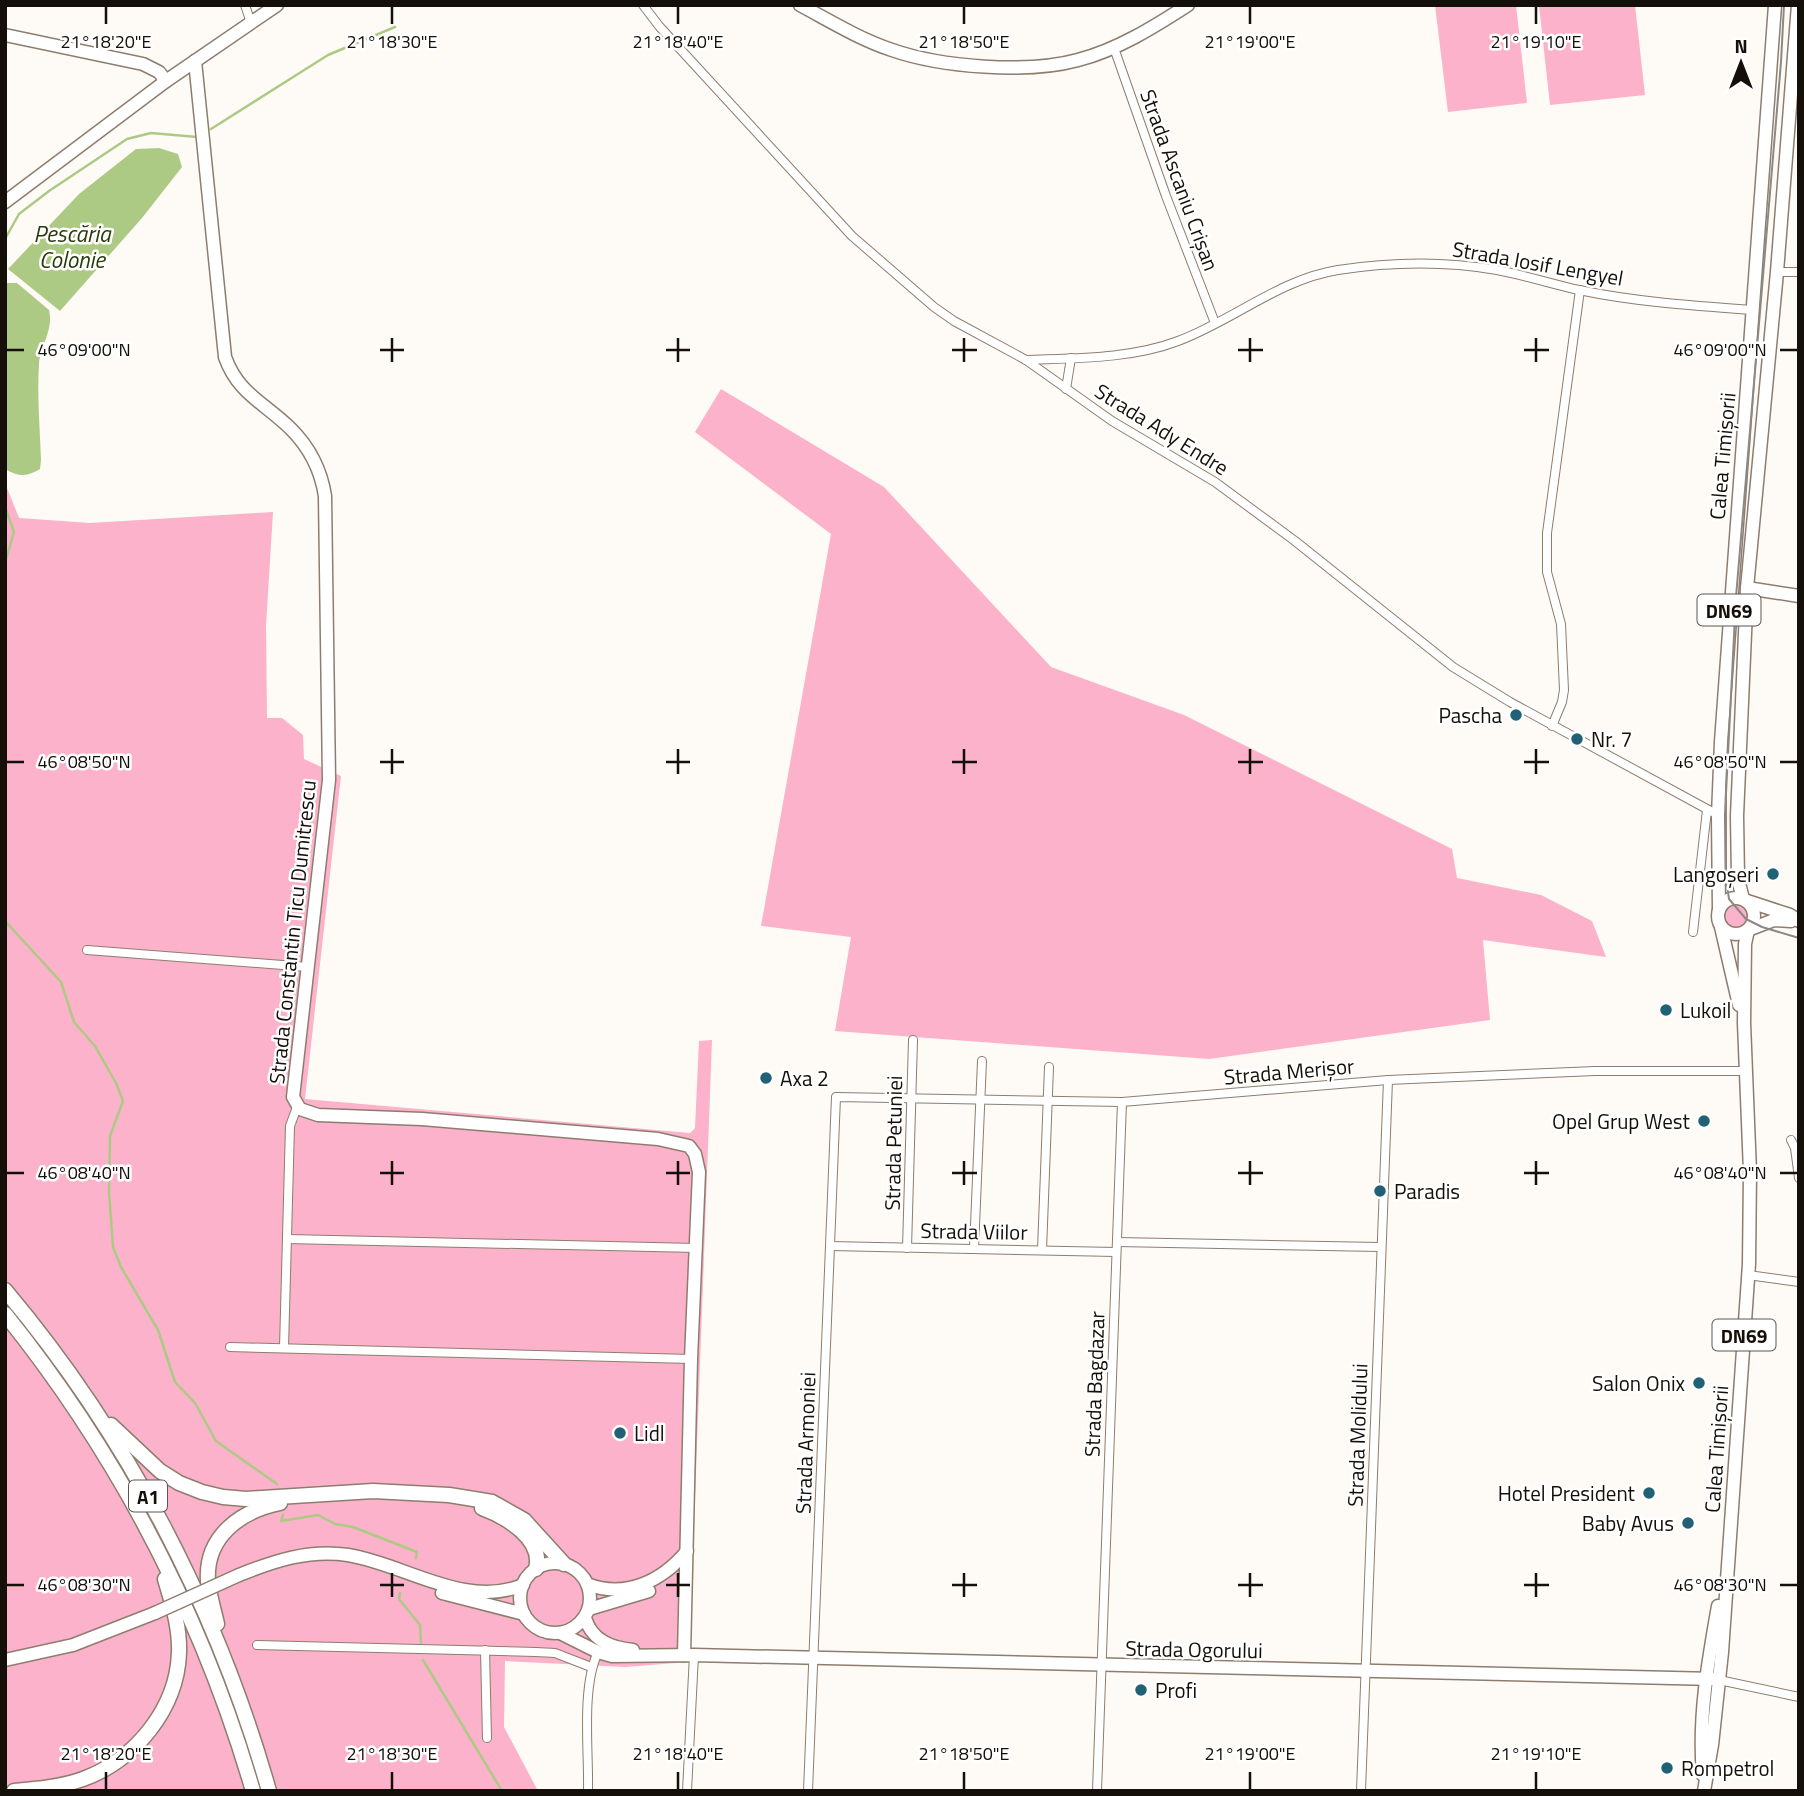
<svg xmlns="http://www.w3.org/2000/svg" width="1804" height="1796" font-family="'Titillium Web',sans-serif">
<rect width="100%" height="100%" fill="#fefbf7"/>
<g fill="#fbb2ca">
<path d="M1435 5H1516L1527 103 1448 112Z"/>
<path d="M1539 5H1635L1645 95 1550 105Z"/>
<path d="M721 389 884 487 1051 667 1184 715 1452 849 1457 878 1541 895 1592 921 1606 957 1483 940 1490 1020 1209 1059 835 1031 851 937 761 926 831 534 695 432Z"/>
<path d="M5 483 19 518 90 523 273 512 266 625 267 718H282L303 735 304 759 341 776 305 1099 690 1133 695 1128 699 1041 712 1040 689 1662 625 1667 505 1661 504 1727 538 1791H5Z"/>
<circle cx="1737" cy="916" r="12"/>
</g>
<g fill="#adca85">
<path d="M159 148 178 154 182 167 142 218 60 311 8 269 79 194 136 149Z"/>
<path d="M5 283H17L49 310C54 330 40 346 39 364 37 396 40 428 41 460L40 469C26 477 19 477 5 469Z"/>
</g>
<g fill="none" stroke-linecap="round" stroke-linejoin="round">
<g stroke="#adca85" stroke-width="2.5">
<path d="M211 129 328 55 395 27"/>
<path d="M5 239 19 214 49 191 127 139 151 133 197 137"/>
<path d="M5 507 14 532 5 563"/>
<path d="M5 921 61 982 74 1022 95 1046 116 1083 123 1101 110 1136 109 1192 113 1247 121 1267 158 1330 175 1382 195 1403 216 1441 277 1484"/>
<path d="M283 1515 281 1521 318 1515 335 1524 353 1527 417 1552 416 1558"/>
<path d="M400 1593 399 1599 420 1625 421 1643"/>
<path d="M423 1660 502 1791"/>
</g>
<defs>
<g id="street">
<path d="M245 5 251 23"/>
<path d="M643 5 659 26 852 236 934 307 954 321 1026 360 1112 421 1215 482 1295 541 1453 667 1510 702 1718 815"/>
<path d="M1114 48 1166 196 1215 323"/>
<path d="M1777 272H1799"/>
<path d="M1026 360C1075 358 1131 359 1178 341 1232 321 1280 279 1338 270 1390 262 1445 261 1497 270 1524 275 1552 284 1579 290 1636 302 1696 306 1753 310"/>
<path d="M1066 389 1071 358"/>
<path d="M1552 726 1562 702 1564 690 1561 624 1547 572V533L1580 290"/>
<path d="M1693 932 1707 810"/>
<path d="M87 950 308 967"/>
<path d="M1791 1140 1795 1148 1799 1178"/>
<path d="M287 1239 697 1248"/>
<path d="M1117 1242 1380 1247"/>
<path d="M830 1246 1116 1252"/>
<path d="M907 1248 913 1040"/>
<path d="M974 1249 982 1061"/>
<path d="M1042 1250 1049 1067"/>
<path d="M1748 1275 1799 1282"/>
<path d="M230 1347 691 1359"/>
<path d="M284 1348 290 1126 297 1107"/>
<path d="M257 1645 536 1652 555 1653 591 1667"/>
<path d="M485 1650 487 1738"/>
<path d="M1719 1680 1799 1697"/>
<path d="M588 1791C589 1750 581 1688 598 1652"/>
<path d="M687 1791 694 1655"/>
<path d="M808 1791 836 1097 1122 1102 1388 1080 1595 1071H1746"/>
<path d="M1097 1791 1122 1102"/>
<path d="M1361 1791 1388 1080"/>
</g>
<g id="secondary">
<path d="M800 5C830 21 859 39 892 50 941 67 1027 74 1078 60 1117 50 1154 27 1188 5"/>
<path d="M5 35 143 64 159 72 166 81"/>
<path d="M195 61 225 357C238 394 265 403 291 429 310 448 321 470 325 496L329 780 293 1097 300 1109 318 1115 422 1119 658 1139 689 1146 695 1154 699 1172 691 1359 684 1655"/>
<path d="M5 202 166 81 277 5"/>
<path d="M1747 588 1799 596"/>
<path d="M1747 901 1790 915 1799 921"/>
<path d="M1748 930 1774 920 1791 921"/>
<circle cx="555" cy="1598" r="35"/>
<path d="M239 1575C274 1561 309 1549 348 1555 405 1564 464 1609 523 1585"/>
<path d="M587 1584C626 1599 662 1581 687 1551"/>
<path d="M442 1593 524 1614"/>
<path d="M589 1609 649 1591"/>
<path d="M585 1618C592 1640 610 1648 633 1650"/>
<path d="M560 1633 598 1652 612 1656 694 1655 1715 1679"/>
<path d="M5 1660 73 1645 155 1613"/>
</g>
<g id="primary">
<circle cx="1736" cy="916" r="18"/>
<path d="M1743 899 1738 879 1737 816 1747 588 1777 272 1798 5"/>
<path d="M1719 910 1718 815 1721 742 1775 5"/>
<path d="M1721 927 1739 1005"/>
<path d="M1703 1775C1698 1718 1708 1662 1718 1606"/>
<path d="M1704 1791 1712 1745 1722 1652 1749 1264 1750 1172 1744 1023 1745 944 1748 930"/>
</g>
<g id="highway">
<path d="M5 1290C128 1436 217 1608 269 1791"/>
<path d="M5 1314C119 1456 202 1616 253 1791"/>
<path d="M111 1425 160 1471 179 1483 202 1492 223 1497 246 1499 373 1491 449 1495 492 1502 524 1520 564 1564"/>
<path d="M482 1508C506 1517 544 1539 536 1569"/>
<path d="M217 1624C214 1610 209 1595 208 1581 205 1536 241 1511 280 1503"/>
<path d="M14 1791C38 1789 61 1787 83 1779 135 1760 177 1709 179 1653 180 1627 172 1603 165 1579"/>
</g>
</defs>
<use href="#street" stroke="#8e7d6e" stroke-width="10"/>
<use href="#secondary" stroke="#8e7d6e" stroke-width="15"/>
<use href="#primary" stroke="#8e7d6e" stroke-width="15"/>
<use href="#highway" stroke="#8e7d6e" stroke-width="17"/>
<use href="#street" stroke="#fff" stroke-width="8"/>
<use href="#secondary" stroke="#fff" stroke-width="12"/>
<use href="#primary" stroke="#fff" stroke-width="12"/>
<use href="#highway" stroke="#fff" stroke-width="14"/>
<path stroke="#8c8883" stroke-width="2" d="M1784 5 1781 62 1736 597 1726 793V878L1729 899 1746 919 1762 927 1799 938"/>
<defs>
<path id="secondary-bridge" d="M155 1613 239 1575"/>
</defs>
<use href="#secondary-bridge" stroke="#8e7d6e" stroke-width="15" stroke-linecap="butt"/>
<use href="#secondary-bridge" stroke="#fff" stroke-width="12"/>
</g>
<path fill="none" stroke="#150f09" stroke-width="2.5" d="M106 7V24M392 7V24M678 7V24M964 7V24M1250 7V24M1536 7V24M392 338V362M678 338V362M964 338V362M1250 338V362M1536 338V362M7 350H24M380 350H404M666 350H690M952 350H977M1238 350H1263M1524 350H1549M1780 350H1797M392 749V774M678 749V774M964 749V774M1250 749V774M1536 749V774M7 762H24M380 762H404M666 762H690M952 762H977M1238 762H1263M1524 762H1549M1780 762H1797M392 1161V1185M678 1161V1185M964 1161V1185M1250 1161V1185M1536 1161V1185M7 1173H24M380 1173H404M666 1173H690M952 1173H977M1238 1173H1263M1524 1173H1549M1780 1173H1797M392 1573V1597M678 1573V1597M964 1573V1597M1250 1573V1597M1536 1573V1597M7 1585H24M380 1585H404M666 1585H690M952 1585H977M1238 1585H1263M1524 1585H1549M1780 1585H1797M106 1772V1789M392 1772V1789M678 1772V1789M964 1772V1789M1250 1772V1789M1536 1772V1789"/>
<g fill="#216176" stroke="#fff" stroke-width="2.5">
<circle cx="1516" cy="715" r="7"/>
<circle cx="1577" cy="739" r="7"/>
<circle cx="1773" cy="874" r="7"/>
<circle cx="1666" cy="1010" r="7"/>
<circle cx="766" cy="1078" r="7"/>
<circle cx="1704" cy="1121" r="7"/>
<circle cx="1380" cy="1191" r="7"/>
<circle cx="1699" cy="1383" r="7"/>
<circle cx="620" cy="1433" r="7"/>
<circle cx="1649" cy="1493" r="7"/>
<circle cx="1688" cy="1523" r="7"/>
<circle cx="1141" cy="1690" r="7"/>
<circle cx="1667" cy="1768" r="7"/>
</g>
<g text-anchor="middle" dominant-baseline="central" stroke-width="5" stroke-linejoin="round" paint-order="stroke">
<g fill="#fff" stroke="#5b5753" stroke-width="2">
<rect x="1697.5" y="594.5" width="63" height="31" rx="5"/>
<rect x="1712.5" y="1319.5" width="63" height="31" rx="5"/>
<rect x="129" y="1480.5" width="38" height="31" rx="5"/>
</g>
<g font-size="19" font-weight="bold" fill="#150f09">
<text x="1729" y="610">DN69</text>
<text x="1744" y="1335">DN69</text>
<text x="148" y="1496">A1</text>
</g>
<g font-size="21" fill="#150f09" stroke="#fff">
<text transform="translate(1180 180) rotate(70)">Strada Ascaniu Crișan</text>
<text transform="translate(1538 263) rotate(10)">Strada Iosif Lengyel</text>
<text transform="translate(1162 429) rotate(32)">Strada Ady Endre</text>
<text transform="translate(1722 456) rotate(-85)">Calea Timișorii</text>
<text transform="translate(292 932) rotate(-84)">Strada Constantin Ticu Dumitrescu</text>
<text transform="translate(1289 1071) rotate(-5)">Strada Merișor</text>
<text transform="translate(893 1143) rotate(-89)">Strada Petuniei</text>
<text transform="translate(974 1231) rotate(1)">Strada Viilor</text>
<text transform="translate(1094 1384) rotate(-88)">Strada Bagdazar</text>
<text transform="translate(1357 1435) rotate(-88)">Strada Molidului</text>
<text transform="translate(805 1443) rotate(-88)">Strada Armoniei</text>
<text transform="translate(1716 1449) rotate(-86)">Calea Timișorii</text>
<text transform="translate(1194 1649) rotate(1)">Strada Ogorului</text>
</g>
<g font-size="21" fill="#150f09" stroke="#fff" text-anchor="start">
<text x="1502" y="715" text-anchor="end">Pascha</text>
<text x="1591" y="739">Nr. 7</text>
<text x="1759" y="874" text-anchor="end">Langoșeri</text>
<text x="1680" y="1010">Lukoil</text>
<text x="780" y="1078">Axa 2</text>
<text x="1690" y="1121" text-anchor="end">Opel Grup West</text>
<text x="1394" y="1191">Paradis</text>
<text x="1685" y="1383" text-anchor="end">Salon Onix</text>
<text x="634" y="1433">Lidl</text>
<text x="1635" y="1493" text-anchor="end">Hotel President</text>
<text x="1674" y="1523" text-anchor="end">Baby Avus</text>
<text x="1155" y="1690">Profi</text>
<text x="1681" y="1768">Rompetrol</text>
</g>
<g font-size="23" font-style="italic" fill="#2a3b08" stroke="#fff">
<text x="72" y="233">Pescăria<tspan x="72" dy="26">Colonie</tspan></text>
</g>
</g>
<g font-size="18" text-anchor="middle" fill="#150f09" stroke="#fff" stroke-width="5" stroke-linejoin="round" paint-order="stroke">
<text x="106" y="48">21°18'20"E</text>
<text x="392" y="48">21°18'30"E</text>
<text x="678" y="48">21°18'40"E</text>
<text x="964" y="48">21°18'50"E</text>
<text x="1250" y="48">21°19'00"E</text>
<text x="1536" y="48">21°19'10"E</text>
<text x="84" y="356">46°09'00"N</text>
<text x="1720" y="356">46°09'00"N</text>
<text x="84" y="768">46°08'50"N</text>
<text x="1720" y="768">46°08'50"N</text>
<text x="84" y="1179">46°08'40"N</text>
<text x="1720" y="1179">46°08'40"N</text>
<text x="84" y="1591">46°08'30"N</text>
<text x="1720" y="1591">46°08'30"N</text>
<text x="106" y="1760">21°18'20"E</text>
<text x="392" y="1760">21°18'30"E</text>
<text x="678" y="1760">21°18'40"E</text>
<text x="964" y="1760">21°18'50"E</text>
<text x="1250" y="1760">21°19'00"E</text>
<text x="1536" y="1760">21°19'10"E</text>
</g>
<rect width="1804" height="1796" fill="none" stroke="#150f09" stroke-width="14"/>
<g transform="translate(1741 63)" stroke="#ffffff" stroke-width="5" paint-order="stroke">
<path d="M0-5L12 26L0 18L-12 26Z" fill="#150f09"/>
<text y="-10" font-size="19" font-weight="bold" text-anchor="middle" fill="#150f09">N</text>
</g>
</svg>
